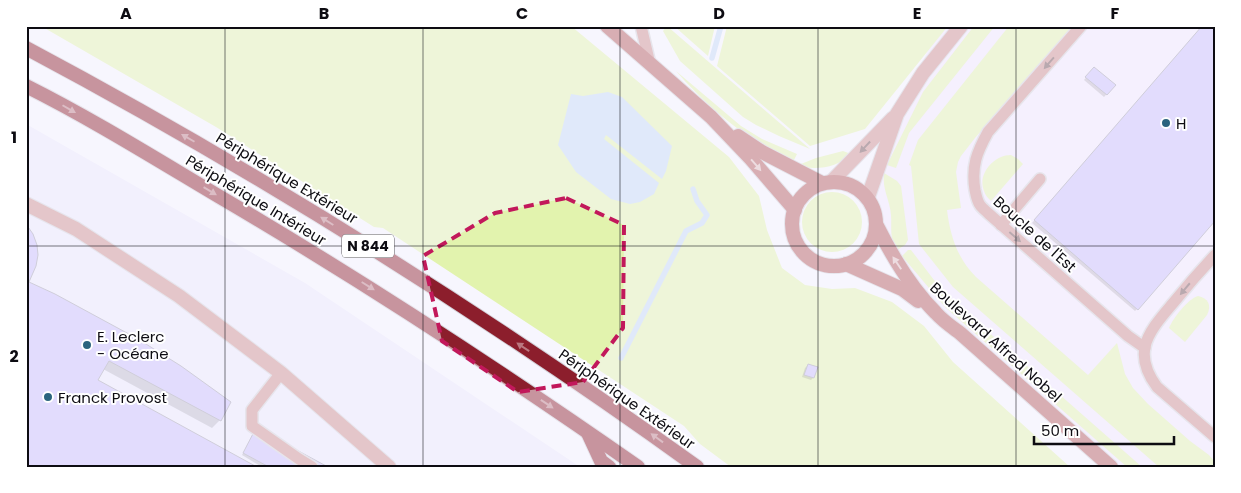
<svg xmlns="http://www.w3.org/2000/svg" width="1241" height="493" font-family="Poppins,sans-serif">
<rect width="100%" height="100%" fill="#f7f6fe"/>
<path fill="#eae8fd" d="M26 124 305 283 580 467H26Z"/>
<path fill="#f1e8fe" d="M940 26H1215V467H1112L916 291 877 226 868 197 897 114Z"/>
<g fill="#e2f3ae">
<path d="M41 26H571L729 157 759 196 767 230 782 268 805 285 832 289 855 288 892 302 924 326 953 362 1070 467H731L700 444 684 426 383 228 374 227 216 127Z"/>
<path d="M667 26 810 149 779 136 756 125 743 117 680 61 663 31Z"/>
<path d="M674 26H715L708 56Z"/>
<path d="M727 26H948L865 129 810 146 717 66Z"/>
<path d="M974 26H995L909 133 896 168 887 165 923 92Z"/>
<path d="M1009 26H1073L975 138 961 156 958 162 956 172 961 208 947 210C950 235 957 258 976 277L1088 375 1117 343 1125 374 1133 388 1148 404 1190 441 1209 455 1215 462V467H1159L953 287 919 244 911 166 909 165 918 140Z"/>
<path d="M676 71 741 126 762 139 797 154 793 162C748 141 708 108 676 71Z"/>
<path d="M843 151 851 154C838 167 820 170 803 167L801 164 816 158Z"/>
<path d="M1011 155 1018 159 1023 164 991 201C988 198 985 195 984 191 977 174 994 155 1011 155Z"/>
<path d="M884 173 897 181 901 186 908 240 905 245 897 250C889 239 892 228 891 215 890 200 882 190 884 173Z"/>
<circle cx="832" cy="222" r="30"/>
<path d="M908 250H911L944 293 1142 467H1127L945 307 902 256Z"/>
<path d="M1198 296C1208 298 1212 305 1207 315L1185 342 1169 328C1173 318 1188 299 1198 296Z"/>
</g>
<path fill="#c4daf6" d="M608 92 622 97 672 146 666 171 662 179 606 135 604 139 659 183 654 194 640 202 630 204 611 199 576 172 558 145 571 94 583 96Z"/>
<g fill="#0003">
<path d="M1203 26 1137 309 1135 311 1032 223Z"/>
<path d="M1094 68 1114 86 1104 97 1084 80Z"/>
<path d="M27 282 230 402 220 420 212 428 103 369 26 467Z"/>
<path d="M808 365 813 378 811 380 802 377 805 368Z"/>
<path d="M254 432 325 467H262L242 455Z"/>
</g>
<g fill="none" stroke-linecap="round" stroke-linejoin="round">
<g stroke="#c4daf6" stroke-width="5.5">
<path d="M712 58 721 26"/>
<path d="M621 358 686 231 702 223 707 215 697 201 693 189"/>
</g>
</g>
<g fill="#c7bdfd" stroke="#9f9daf">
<path d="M1202 26H1215V221L1138 310 1034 220Z"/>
<path d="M1094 67 1116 85 1107 95 1085 77Z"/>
<path d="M26 224 33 234 37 245 38 255 36 266 29 282 55 294 138 339 181 366 231 402 221 421 109 361 98 380 257 467H26Z"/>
<path d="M808 364 818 367 814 378 804 375Z"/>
<path d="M256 428 328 467H269L243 453Z"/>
</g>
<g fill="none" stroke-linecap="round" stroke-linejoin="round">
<defs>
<g id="service">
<path d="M641 26 650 64"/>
<path d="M1081 26 988 132C977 152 971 166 975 190 976 195 977 201 980 205 982 208 986 211 989 214L1128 336 1145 348"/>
<path d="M1001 225 1040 179"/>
<path d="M1215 255C1201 270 1187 286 1174 302 1164 314 1148 331 1145 347 1142 362 1148 375 1157 387L1215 437"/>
<path d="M281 373 252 410V426L299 459 312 467"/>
</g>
<path id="minor" d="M26 204 76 229 179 296 281 373 389 467"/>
<g id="tertiary">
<path d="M832 181 893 118"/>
<path d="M868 197 897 114 923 73 961 26"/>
</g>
<g id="secondary">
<path d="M607 26 711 117 751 159 795 210"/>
<path d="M738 136 762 152 822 183"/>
<circle cx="834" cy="224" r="42"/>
<path d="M877 226C893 258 911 288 936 313 943 321 952 327 960 333L1111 467"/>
<path d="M846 264 902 289 918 301"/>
</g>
<g id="trunk">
<path d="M26 48C259 172 483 313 697 467"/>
<path d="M26 86C92 119 156 159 220 197 363 281 502 372 638 467"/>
<path d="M588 433 601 461 609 467"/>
</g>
</defs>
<use href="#service" stroke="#d2d1d8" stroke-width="14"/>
<use href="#minor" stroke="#d2d1d8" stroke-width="16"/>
<use href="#tertiary" stroke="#d2d1d8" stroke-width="16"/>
<use href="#secondary" stroke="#d2d1d8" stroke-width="16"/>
<use href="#trunk" stroke="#d2d1d8" stroke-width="16"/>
<use href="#service" stroke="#cd8d8d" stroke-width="11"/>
<use href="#minor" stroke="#cd8d8d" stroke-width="14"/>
<use href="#tertiary" stroke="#cd8d8d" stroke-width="14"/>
<use href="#secondary" stroke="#b2585a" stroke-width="14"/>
<use href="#trunk" stroke="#8c1e2c" stroke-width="14"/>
</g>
<defs><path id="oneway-solid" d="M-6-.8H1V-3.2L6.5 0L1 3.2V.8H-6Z" transform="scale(1.25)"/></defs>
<g fill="#6d4c50">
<use href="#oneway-solid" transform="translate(1049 63) rotate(131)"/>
<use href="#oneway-solid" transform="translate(865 147) rotate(133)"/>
<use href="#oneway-solid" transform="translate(1015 237) rotate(41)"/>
<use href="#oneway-solid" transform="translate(1185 289) rotate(130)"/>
</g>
<g fill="#ba7880">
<use href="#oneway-solid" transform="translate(69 109) rotate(30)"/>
<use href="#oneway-solid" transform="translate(188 138) rotate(-150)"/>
<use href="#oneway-solid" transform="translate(210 191) rotate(31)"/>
<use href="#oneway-solid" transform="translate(327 221) rotate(-148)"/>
<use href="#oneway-solid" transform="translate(368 286) rotate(32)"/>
<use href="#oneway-solid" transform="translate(523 347) rotate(-146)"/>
<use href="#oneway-solid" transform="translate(547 404) rotate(34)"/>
<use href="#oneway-solid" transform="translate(657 438) rotate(-144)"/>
</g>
<g fill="#e0bcbd">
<use href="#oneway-solid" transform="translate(756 165) rotate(49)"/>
<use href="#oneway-solid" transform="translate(897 263) rotate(-124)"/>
</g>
<path d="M0 0H1241V493H0ZM566 198 624 225 623 328 583 382 518 392 442 341 423 256 495 213Z" fill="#f7f6fe" fill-opacity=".55" fill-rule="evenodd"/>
<path fill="none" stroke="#c2185b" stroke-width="4" stroke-dasharray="10 6" stroke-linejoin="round" d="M566 198 624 225 623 328 583 382 518 392 442 341 423 256 495 213Z"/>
<path fill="none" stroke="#0d0c12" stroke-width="1" stroke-opacity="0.55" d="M225 26V467M423 26V467M620 26V467M818 26V467M1016 26V467M26 246H1215"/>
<g fill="#2b647e" stroke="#fff" stroke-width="2">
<circle cx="1166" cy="123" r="5"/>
<circle cx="87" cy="345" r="5"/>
<circle cx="48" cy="397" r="5"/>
</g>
<g text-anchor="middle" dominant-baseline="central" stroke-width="4" stroke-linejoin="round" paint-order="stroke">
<rect fill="#fff" stroke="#565559" stroke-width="1" x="342" y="234.5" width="52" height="23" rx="4"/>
<g font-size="14" font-weight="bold" fill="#0d0c12">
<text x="368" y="246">N 844</text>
</g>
<g font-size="15" fill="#0d0c12" stroke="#fff" text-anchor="start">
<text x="1176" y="123">H</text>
<text x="97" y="336">E. Leclerc<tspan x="97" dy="17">- Océane</tspan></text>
<text x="58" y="397">Franck Provost</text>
</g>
<g font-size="15" fill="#0d0c12" stroke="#fff">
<text transform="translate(287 178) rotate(31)">Périphérique Extérieur</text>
<text transform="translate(256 200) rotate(31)">Périphérique Intérieur</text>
<text transform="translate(1035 234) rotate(42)">Boucle de l'Est</text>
<text transform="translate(996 342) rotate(42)">Boulevard Alfred Nobel</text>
<text transform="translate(627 399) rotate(35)">Périphérique Extérieur</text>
</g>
</g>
<rect width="1241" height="493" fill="none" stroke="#ffffff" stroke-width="55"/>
<path d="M1034 436v8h140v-8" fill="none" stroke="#0d0c12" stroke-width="2.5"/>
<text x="1041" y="436" font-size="15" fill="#0d0c12" stroke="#ffffff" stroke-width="4" paint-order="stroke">50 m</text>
<rect x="28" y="28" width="1186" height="438" fill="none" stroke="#0d0c12" stroke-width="2"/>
<g font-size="16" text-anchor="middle" font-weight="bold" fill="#0d0c12">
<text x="126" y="19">A</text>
<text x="324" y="19">B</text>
<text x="522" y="19">C</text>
<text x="719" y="19">D</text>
<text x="917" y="19">E</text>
<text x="1115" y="19">F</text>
<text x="14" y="143">1</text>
<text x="14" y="362">2</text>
</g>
</svg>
